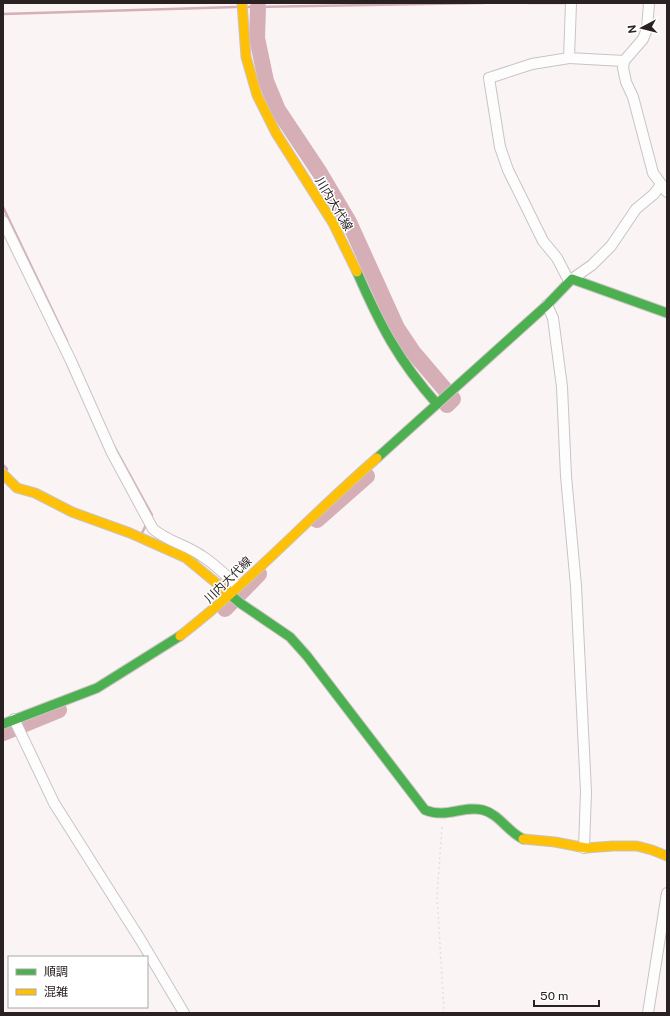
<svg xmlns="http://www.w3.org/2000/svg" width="670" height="1016" font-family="'Public Sans','Noto Sans JP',sans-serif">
<rect width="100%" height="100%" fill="#faf4f4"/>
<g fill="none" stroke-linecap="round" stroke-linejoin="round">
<g stroke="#d6aeb5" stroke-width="2.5">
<path d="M528 3H569"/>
<path d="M247 7 483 3"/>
<path d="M3 14 236 7"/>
<path d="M3 207 67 341"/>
<path d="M114 446 147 506 152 515 150 517"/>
<path d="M3 465 7 469"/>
<path d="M142 533 147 523"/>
</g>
<g stroke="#d6aeb5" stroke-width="16">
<path d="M258 7 257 38 266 81 278 110 320 173 349 222 397 328 413 352 453 399 447 405"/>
<path d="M317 520 367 476"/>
<path d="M225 609 259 574"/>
<path d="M3 733 59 710"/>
</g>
<defs>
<g id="street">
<path d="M571 3 569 58 624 61"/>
<path d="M649 3 647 29 643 39 624 61 623 68 626 82 633 97 653 173 667 192"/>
<path d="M569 58 532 64 489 78 500 147 508 170 543 241 557 258 569 281"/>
<path d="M3 221 71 361 112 453 153 529C167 541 186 545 202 556 215 564 226 576 238 586"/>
<path d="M572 279 592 265 611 246 636 209 654 194 660 186"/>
<path d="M547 305 553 318 562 387 566 476 576 586 586 792 584 848"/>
<path d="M14 719 54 803 140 939 184 1013"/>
<path d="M648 1013 667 893"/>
</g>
<g id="fast">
<path d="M357 272C380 325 398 360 437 404"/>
<path d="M377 458 547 305 572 279 667 313"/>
<path d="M226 591 240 603 290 637 307 656 425 810C447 819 462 805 483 810 499 814 508 832 523 839"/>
<path d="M3 724 97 688 180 636"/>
</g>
<g id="slow">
<path d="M242 3 246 57 257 95 276 133 333 223 357 272"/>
<path d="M3 474 17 488 35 493 72 512 130 533 186 558 226 591"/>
<path d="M180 636C250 582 310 516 377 458"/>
<path d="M523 839 555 842 586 848 613 846H637L652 850 667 856"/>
</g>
</defs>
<use href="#street" stroke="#cac3c4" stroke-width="12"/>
<use href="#fast" stroke="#cac3c4" stroke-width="11"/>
<use href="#slow" stroke="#cac3c4" stroke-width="11"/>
<path stroke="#e3e1e1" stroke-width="1.5" stroke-dasharray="2 3" stroke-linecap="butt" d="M442 1013 444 1011 437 896 442 826"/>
<use href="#street" stroke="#fefdfd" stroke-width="10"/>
<use href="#fast" stroke="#4caf50" stroke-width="9"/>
<use href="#slow" stroke="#ffc107" stroke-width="9"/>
</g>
<g text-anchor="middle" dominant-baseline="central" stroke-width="3" stroke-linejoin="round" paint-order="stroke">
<g font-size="12" fill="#292122" stroke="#fff">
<text transform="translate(334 204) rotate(59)">川内大代線</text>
<text transform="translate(228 580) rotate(-44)">川内大代線</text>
</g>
</g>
<rect width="670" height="1016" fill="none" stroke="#292122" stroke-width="8"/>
<rect x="8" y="956" width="140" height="52" fill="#ffffff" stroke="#a9a6a7"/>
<rect x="16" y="969" width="20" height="6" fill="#4caf50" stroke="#a9a6a7"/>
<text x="44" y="976" font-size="12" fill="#292122">順調</text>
<rect x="16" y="989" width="20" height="6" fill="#ffc107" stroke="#a9a6a7"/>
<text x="44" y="996" font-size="12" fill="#292122">混雑</text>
<g transform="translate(642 28) rotate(263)" stroke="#ffffff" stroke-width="3" paint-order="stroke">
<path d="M0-3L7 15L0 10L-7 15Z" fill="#292122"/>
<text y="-6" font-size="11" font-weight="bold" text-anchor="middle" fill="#292122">N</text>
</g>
<path d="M534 1000v6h65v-6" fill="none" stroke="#292122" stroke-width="2"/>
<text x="540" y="1000" font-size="12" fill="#292122" stroke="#ffffff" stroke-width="3" paint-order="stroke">50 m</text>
</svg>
